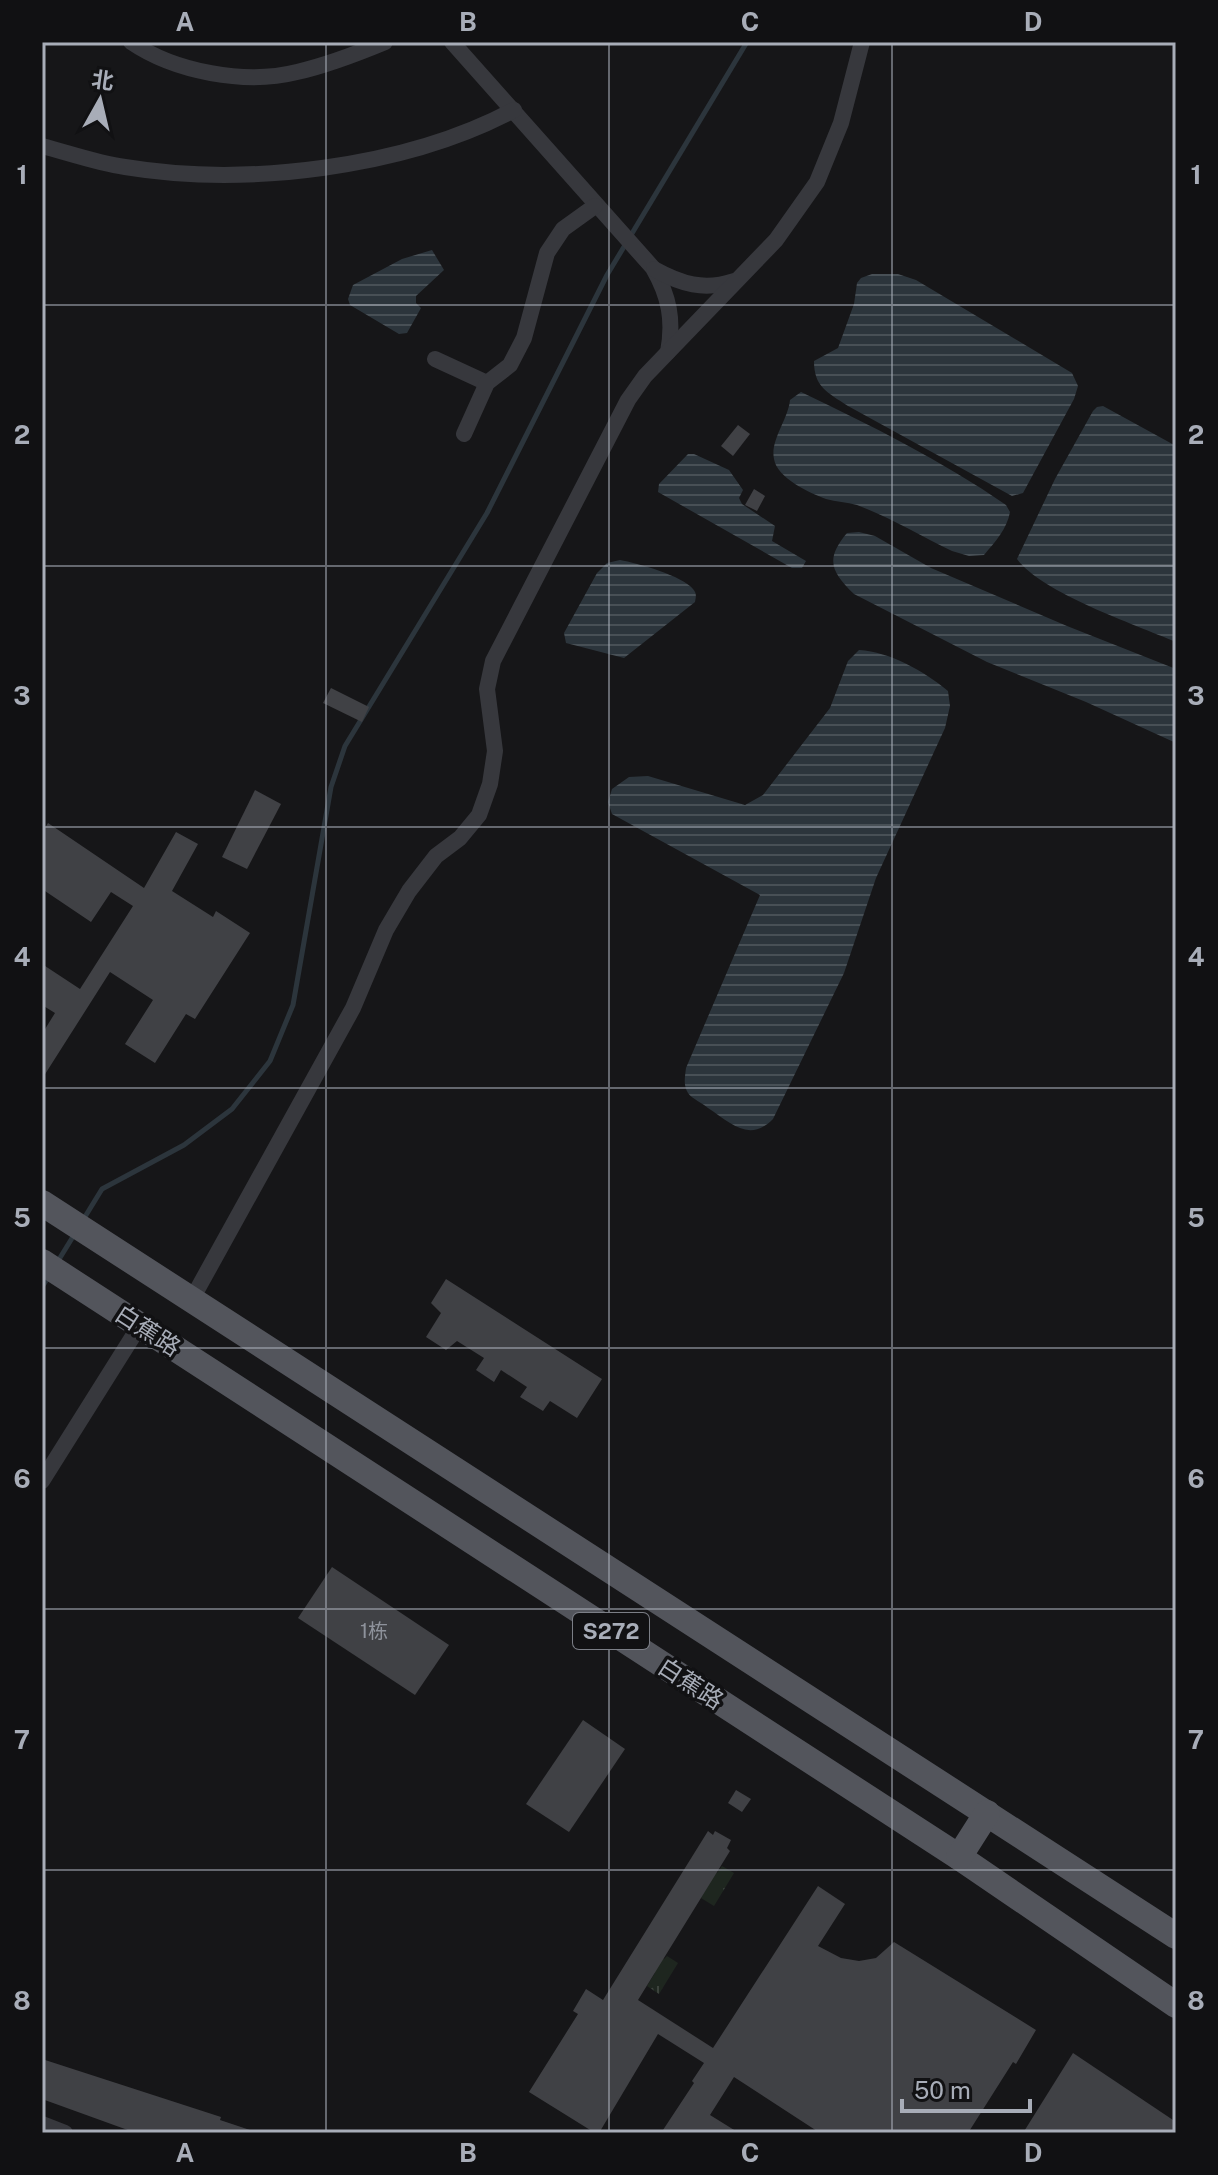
<svg xmlns="http://www.w3.org/2000/svg" width="1218" height="2175" font-family="'Public Sans','Noto Sans SC',sans-serif">
<defs>
<pattern id="grass-tufts" width="24" height="20" patternUnits="userSpaceOnUse" patternTransform="scale(2)"><rect width="24" height="20" fill="#1e261f"/><path d="M3 7l-1-3M5 7V3M7 7l1-3M15 17l-1-3M17 17v-4M19 17l1-3" fill="none" stroke="#3c433d"/></pattern>
<pattern id="water-rules" width="6" height="5" patternUnits="userSpaceOnUse" patternTransform="scale(2)"><rect width="6" height="5" fill="#2c353c"/><path d="M0 2.5h6" fill="none" stroke="#485056"/></pattern>
</defs>
<rect width="100%" height="100%" fill="#161618"/>
<g fill="url(#grass-tufts)">
<path d="M722 1866 734 1873 714 1906 701 1898 713 1871 717 1873Z"/>
<path d="M661 1956 664 1959 667 1956 678 1963 659 1994 647 1986 655 1973 651 1970Z"/>
</g>
<g fill="url(#water-rules)">
<path d="M432 250 444 270 416 296V303L421 308 407 333 399 334 350 305 348 299 353 285 402 259Z"/>
<path d="M872 274H898L916 280 1072 373 1078 386 1074 399 1023 493 1012 496 848 406C827 392 814 387 814 361L838 348 854 304 857 283 861 278Z"/>
<path d="M801 392C872 426 941 460 1006 505L1010 512C1007 529 995 542 984 555L969 556 952 551C921 536 889 517 857 505 847 502 836 502 826 499 810 493 777 478 774 459 770 440 788 420 790 400Z"/>
<path d="M1103 406 1176 446V642C1134 624 1042 593 1017 559L1055 479 1093 411 1097 407Z"/>
<path d="M688 454H694L729 470 743 490 739 498 742 504 775 526 772 541 806 561 802 568H792L658 492 659 484Z"/>
<path d="M859 532 875 536 931 568 1067 626 1176 669V743L1086 702 987 662 854 594C831 572 825 559 847 533Z"/>
<path d="M620 560C637 563 683 576 693 589 697 594 696 596 695 602L624 658 566 643 564 633 597 573 607 563Z"/>
<path d="M859 650C890 652 924 671 948 691L950 706 945 728 876 878 844 973 773 1119C749 1143 731 1123 708 1108 703 1103 692 1099 688 1093 683 1085 685 1077 686 1068L760 895 612 814 608 802 612 789 629 777 648 776 745 805 763 795 830 708 848 661Z"/>
</g>
<g fill="none" stroke-linecap="round" stroke-linejoin="round">
<g stroke="#2c353c" stroke-width="5">
<path d="M83 1220 102 1189 184 1145 232 1109 270 1061 293 1005 331 787 345 746 487 513 607 275 747 42"/>
<path d="M58 1261 74 1235"/>
<path d="M42 1287 49 1276"/>
</g>
</g>
<g fill="#404145">
<path d="M738 425 750 434 733 456 721 446Z"/>
<path d="M754 489 765 496 757 511 745 505Z"/>
<path d="M331 688 369 707 362 722 323 703Z"/>
<path d="M255 790 281 804 247 869 222 857Z"/>
<path d="M48 823 144 888 176 832 198 844 172 891 213 917 216 911 250 933 195 1019 186 1014 155 1063 125 1044 153 1000 110 972 42 1079V1034L55 1013 42 1005V964L80 989 133 906 111 892 91 922 42 889V833Z"/>
<path d="M446 1279 602 1379 577 1418 550 1401 543 1411 520 1397 527 1387 501 1370 494 1382 476 1370 484 1358 457 1341 446 1350 426 1337 441 1313 431 1303Z"/>
<path d="M332 1567 449 1645 415 1695 298 1618Z"/>
<path d="M583 1720 625 1749 569 1832 526 1804Z"/>
<path d="M736 1790 751 1799 742 1812 728 1803Z"/>
<path d="M708 1831 713 1835 715 1831 731 1840 727 1848 730 1851 638 2000 713 2048 818 1886 845 1904 818 1946 841 1958 859 1961 876 1958 894 1942 1036 2030 1016 2064 1013 2062 968 2133H820L734 2077 710 2115 739 2133H661L694 2083 692 2081 704 2063 658 2034 599 2133H595L529 2092 578 2014 573 2011 586 1989 603 2000Z"/>
<path d="M1073 2053 1176 2122V2133H1023Z"/>
<path d="M42 2059 221 2117 220 2120 253 2131 252 2133H136L42 2099Z"/>
</g>
<g fill="none" stroke-linecap="round" stroke-linejoin="round">
<g stroke="#37383d" stroke-width="16">
<path d="M131 42C175 72 245 85 297 72 328 65 356 54 385 42"/>
<path d="M452 42 653 268C669 296 674 320 668 352"/>
<path d="M42 146C69 153 97 163 125 167 246 187 405 168 514 110"/>
<path d="M654 269C681 284 704 291 734 281"/>
<path d="M435 359 487 383"/>
<path d="M464 434 487 383 510 365 524 338 547 253 563 229 595 206"/>
<path d="M192 1299 353 1008 386 930 409 891 436 856 460 838 479 815 490 784 495 751 487 689 493 661 628 400 645 376 776 240 817 182 841 123 862 42"/>
<path d="M42 1481 140 1325"/>
<path d="M42 2124 65 2133"/>
</g>
<g stroke="#53555c" stroke-width="26">
<path d="M42 1203 1176 1936"/>
<path d="M42 1262 959 1857 1176 2005"/>
<path d="M959 1857 987 1813"/>
</g>
</g>
<path fill="none" stroke="#a8adb8" stroke-width="2" stroke-opacity="0.55" d="M326 42V2133M609 42V2133M892 42V2133M42 305H1176M42 566H1176M42 827H1176M42 1088H1176M42 1348H1176M42 1609H1176M42 1870H1176"/>
<g text-anchor="middle" dominant-baseline="central" stroke-width="7" stroke-linejoin="round" paint-order="stroke">
<g font-size="20" fill="#8e929b">
<text x="374" y="1631">1栋</text>
</g>
<rect fill="#111113" stroke="#7b7e86" stroke-width="2" x="573" y="1613" width="76" height="36" rx="6"/>
<g font-size="22" font-weight="bold" fill="#a8adb8">
<text x="611" y="1631">S272</text>
</g>
<g font-size="24" fill="#a8adb8" stroke="#111113">
<text transform="translate(148 1330) rotate(33)">白蕉路</text>
<text transform="translate(691 1683) rotate(33)">白蕉路</text>
</g>
</g>
<rect width="1218" height="2175" fill="none" stroke="#111113" stroke-width="88"/>
<g transform="translate(100 100) rotate(8)" stroke="#111113" stroke-width="6" paint-order="stroke">
<path d="M0-6L14 30L0 20L-14 30Z" fill="#a8adb8"/>
<text y="-12" font-size="22" font-weight="bold" text-anchor="middle" fill="#a8adb8">北</text>
</g>
<path d="M902 2099v12h128v-12" fill="none" stroke="#a8adb8" stroke-width="4"/>
<text x="914" y="2099" font-size="24" fill="#a8adb8" stroke="#111113" stroke-width="6" paint-order="stroke">50 m</text>
<rect x="44" y="44" width="1130" height="2087" fill="none" stroke="#a8adb8" stroke-width="3"/>
<g font-size="26" text-anchor="middle" font-weight="bold" fill="#a8adb8">
<text x="185" y="31">A</text>
<text x="468" y="31">B</text>
<text x="750" y="31">C</text>
<text x="1033" y="31">D</text>
<text x="22" y="184">1</text>
<text x="1196" y="184">1</text>
<text x="22" y="444">2</text>
<text x="1196" y="444">2</text>
<text x="22" y="705">3</text>
<text x="1196" y="705">3</text>
<text x="22" y="966">4</text>
<text x="1196" y="966">4</text>
<text x="22" y="1227">5</text>
<text x="1196" y="1227">5</text>
<text x="22" y="1488">6</text>
<text x="1196" y="1488">6</text>
<text x="22" y="1749">7</text>
<text x="1196" y="1749">7</text>
<text x="22" y="2010">8</text>
<text x="1196" y="2010">8</text>
<text x="185" y="2162">A</text>
<text x="468" y="2162">B</text>
<text x="750" y="2162">C</text>
<text x="1033" y="2162">D</text>
</g>
</svg>
